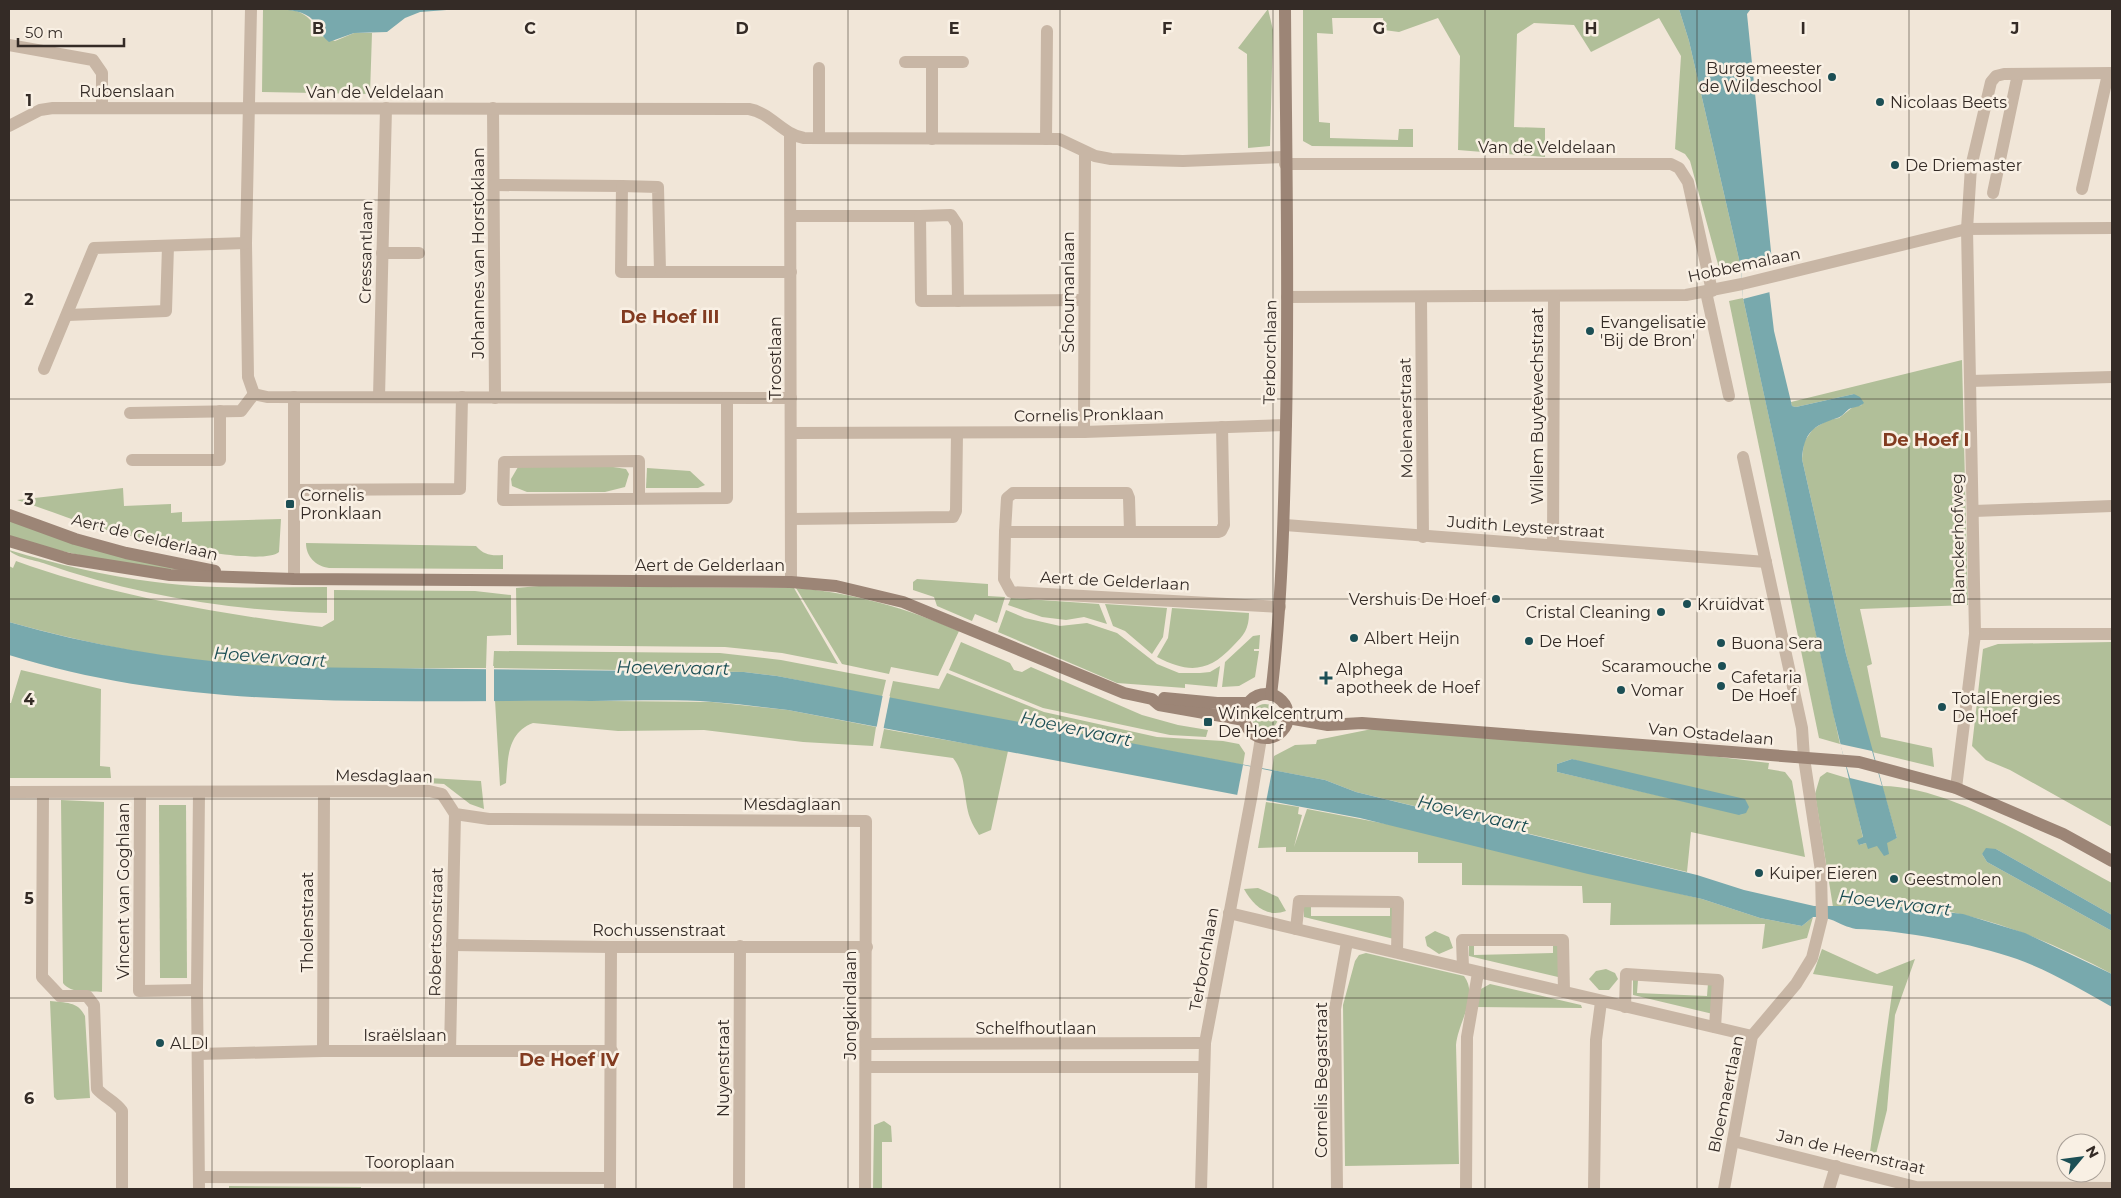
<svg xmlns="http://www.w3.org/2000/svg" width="2121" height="1198" font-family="Montserrat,sans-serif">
<rect width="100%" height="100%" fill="#f1e6d8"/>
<g fill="#b1bf99" fill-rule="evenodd">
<path d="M263 9C294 9 306 7 321 36L335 41 354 33H372L370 94 262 92Z"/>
<path d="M1268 9 1273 30 1270 146 1248 148 1247 54 1238 48Z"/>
<path d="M1303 9H1679L1689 41 1741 268 1734 270 1719 268 1690 161 1685 154 1675 149 1681 56 1659 18 1591 52 1574 25 1534 23 1517 34 1514 127 1545 128V157L1458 150 1460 56 1438 18 1399 32 1384 30 1383 18H1332L1333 34 1317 33 1319 122 1330 123V138L1398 140 1399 129H1413V147L1312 146 1303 141Z"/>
<path d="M1743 298 1840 744 1819 738 1729 301Z"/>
<path d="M1962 360 1968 605 1860 609 1872 664 1867 666 1881 737 1932 748 1934 767 1872 752 1846 654 1802 459 1804 442 1813 429 1828 420 1839 418 1853 407 1862 405 1854 394 1796 407 1792 406 1791 402Z"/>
<path d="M594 464 626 469 629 474 625 487 605 492H527L512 486 511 479 518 467Z"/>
<path d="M647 468 690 471 705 485 698 488H646Z"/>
<path d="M123 488 124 506 171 504V513L182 512V522L281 519 279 552C258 569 122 535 93 526 67 518 42 508 17 500Z"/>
<path d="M9 519 183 570 132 567 9 539Z"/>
<path d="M306 543 476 546C484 555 491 556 503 555V569L329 568C316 566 306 557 306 543Z"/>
<path d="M9 550C56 564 106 576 155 582 212 590 270 587 327 587V613C229 611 135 595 43 563 34 560 14 557 9 550Z"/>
<path d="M16 561C115 597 218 613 322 627L334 620V590L475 591 511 595V635L487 636 486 668C401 668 314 671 228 664 154 657 81 642 9 622V566L13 568Z"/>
<path d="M917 579 988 584V596L1005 597 997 623 975 614 972 621 937 606 934 597 913 590V582Z"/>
<path d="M539 586 794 588 838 664 782 653 725 647 517 645 516 588Z"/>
<path d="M796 588C854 593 906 608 959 631L938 676 891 667 889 674 842 664Z"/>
<path d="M1011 598 1099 604 1107 624 1084 617 1066 620 1042 617 1008 605Z"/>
<path d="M1105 604 1167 608 1163 637 1152 654 1125 631 1113 626Z"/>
<path d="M1172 608 1249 613C1249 629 1244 635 1233 646 1208 673 1188 673 1157 657L1168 638Z"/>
<path d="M1006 610 1025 618 1060 626 1087 623 1117 633 1157 664 1179 673H1200L1210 672 1220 666 1217 687 1185 684V688L1117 683 998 632Z"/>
<path d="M1260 635 1259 649H1254V651H1259L1255 677 1239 686 1222 687 1225 662 1253 636Z"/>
<path d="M961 642 1010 663 1014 670 1022 672 1031 667 1142 715 1178 725 1208 730 1206 737 1170 735 1043 708 949 670Z"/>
<path d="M2112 642V827L2010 770 1986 760 1972 746 1983 649 1998 644Z"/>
<path d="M494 651 720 653 781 660 886 680 882 697 777 676 744 672 493 668Z"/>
<path d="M21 670 101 689 100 766 110 767 111 778H9V703H11Z"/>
<path d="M947 673 1044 712 1157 737 1223 741 1239 744 1245 753 1243 765 889 698 893 681 939 689Z"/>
<path d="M495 700 712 702 788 710 876 727 873 746 803 742 704 730 618 731 533 723C507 733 508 758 506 783L500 786Z"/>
<circle cx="1265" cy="717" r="13"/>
<path d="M884 729 1008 751 991 830 979 835C976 830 972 824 970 818 963 798 967 775 953 758L880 748Z"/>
<path d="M1372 729 1711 756 1769 763 1768 769 1785 772 1792 781 1805 857 1691 832 1687 872 1356 792 1325 780 1272 770 1274 756 1295 745 1316 744 1317 740ZM1572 759 1743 815 1557 772V764Z"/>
<path d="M1827 772 1850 779 1863 838 1859 845 1866 843 1877 845 1897 838 1882 786C1952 786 2049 849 2112 883V915L1996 849 1982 854 1987 862 2112 931V974C2065 949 2016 927 1964 915 1930 906 1893 906 1858 905V900L1854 901V905L1833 907 1815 794 1820 777Z"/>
<path d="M412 777 481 781 484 809 470 804 444 784 409 782 405 778Z"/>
<path d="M61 800 104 802 102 992C90 991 71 994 63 983Z"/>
<path d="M1266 802 1299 807 1298 814 1302 815 1294 847 1307 809 1392 825 1702 899 1760 918 1802 926 1813 917 1807 938 1762 949 1765 924 1610 925 1611 903H1583L1582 886 1462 885V863H1418V852H1286V847L1258 848Z"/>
<path d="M159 805H186L187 978H160Z"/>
<path d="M1258 888 1278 897 1286 911C1266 918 1253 905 1244 889Z"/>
<path d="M1311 904V916H1390V904H1394V939L1304 917V905Z"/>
<path d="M1435 931 1449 937 1453 948 1439 954 1427 946 1425 937Z"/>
<path d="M1553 942H1559L1558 977 1469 956V944L1474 943V955L1553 953Z"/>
<path d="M1822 949 1877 974 1915 959 1895 1015 1887 1110 1874 1162 1869 1159 1893 986 1813 974Z"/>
<path d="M1366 953 1464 976C1479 996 1458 1022 1456 1045L1459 1164 1345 1166 1343 1005 1355 961 1359 955Z"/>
<path d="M1606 969 1615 973 1618 979 1609 990H1599L1589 979 1596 971Z"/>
<path d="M1633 980H1638L1637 993 1707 996 1708 983H1714L1713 1014 1633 995Z"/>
<path d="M1490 984 1581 1005 1582 1008 1476 1007 1481 989Z"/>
<path d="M50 1001C65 1003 78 1001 85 1016L90 1098 57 1100 54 1097Z"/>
<path d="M884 1121 891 1126 892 1142H882V1189H873L874 1125Z"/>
<path d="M229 1186 361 1187V1189H229Z"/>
</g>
<g fill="#78a9ad">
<path d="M279 9H460L420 12 405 18 387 32 354 33 329 42C320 35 319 28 313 20 305 11 289 10 279 9Z"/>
<path d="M1679 9H1792L1750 10 1747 14 1772 261 1769 289 1774 331 1792 406 1796 407 1854 394 1860 397 1864 403C1860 407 1854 407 1849 409 1845 412 1842 417 1837 418 1813 426 1804 432 1802 459L1846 654 1897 838 1887 843 1889 854 1884 856 1877 846 1868 849 1866 843 1859 845 1857 840 1863 837 1833 713 1743 298 1741 268 1689 41Z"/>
<path d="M9 622C99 648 191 662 285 667L744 672 777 676 1325 780 1356 792 1697 875 1744 890 1814 906H1893L1963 914 2025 933 2112 974V1007C2082 990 2050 971 2017 959 1974 944 1902 930 1856 929 1837 925 1835 917 1813 917L1802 926 1760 918 1702 899 1588 874 1360 818 788 710C763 707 738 704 713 702 673 699 632 701 591 701 397 699 197 714 9 655Z"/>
<path d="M1572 759 1745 799 1749 807 1746 813 1739 815 1557 772V764Z"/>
<path d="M1986 848 1996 849 2112 915V931L1987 862 1982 854Z"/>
</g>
<g fill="#f1e6d8">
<path d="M1773 261 1770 292 1743 299 1741 268Z"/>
<rect x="486" y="666" width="8" height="37"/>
<path d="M883 694 890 696 883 731 876 730Z"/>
<path d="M1840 744 1872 751 1882 786 1850 778Z"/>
<path d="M1243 765 1272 771 1266 802 1237 796Z"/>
</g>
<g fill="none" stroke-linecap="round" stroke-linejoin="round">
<g stroke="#c8b6a5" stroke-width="12">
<path d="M251 9 246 243 248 377 254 394 267 397 791 398"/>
<path d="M9 45 93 60 102 73V107"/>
<path d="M905 62H963"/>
<path d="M819 68V138"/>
<path d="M493 108 495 398"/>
<path d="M9 126 40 110 53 108 749 109C771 113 782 134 804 138L1059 139 1095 156 1111 159 1183 161 1285 157"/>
<path d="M790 134 791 582"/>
<path d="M932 139V62"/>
<path d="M1046 139 1047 31"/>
<path d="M1285 164H1671L1679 168 1688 182 1712 291"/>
<path d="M494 185 622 186 621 272H791"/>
<path d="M622 186 658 187 660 271"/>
<path d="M2082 189 2108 74"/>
<path d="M1993 193 2018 74"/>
<path d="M791 216H920L921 301 1084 300"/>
<path d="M920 216 951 215 957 224 958 301"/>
<path d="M382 253H419"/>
<path d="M1706 292 1729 396"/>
<path d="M1287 297 1686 295 1742 284 1967 229 2112 228"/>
<path d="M1421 298 1423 537"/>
<path d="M68 315 166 311 168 246"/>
<path d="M44 369 94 248 246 243"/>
<path d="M1970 381 2112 377"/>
<path d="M379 397 386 108"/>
<path d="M130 413 241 411 254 394"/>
<path d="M1084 432 1085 152"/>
<path d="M791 433 1084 432 1286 425"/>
<path d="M132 460H220V411"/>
<path d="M295 490 460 489 462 397"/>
<path d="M639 498V461L504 462 503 500 727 498V398"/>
<path d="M1974 511 2112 506"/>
<path d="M792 519 953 517 956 511 957 433"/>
<path d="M1285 525 1766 562"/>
<path d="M1130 531 1129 498 1127 493H1013L1007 498 1005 532H1218L1221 531 1224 525 1222 427"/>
<path d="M1005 532 1004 579 1011 592 1280 607"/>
<path d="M1553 545 1554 297"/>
<path d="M294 579V397"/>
<path d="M1975 634H2112"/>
<path d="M1956 788 1975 634 1967 229 1971 167 1991 82 1996 76 2004 74 2112 73"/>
<path d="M9 792 429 791 442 794 455 814 489 819 866 821 865 1189"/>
<path d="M43 792 42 977 60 996H87L94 1005 97 1089C105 1098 115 1101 122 1111V1189"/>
<path d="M140 792 139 991 197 990"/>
<path d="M199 792 197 990 199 1189"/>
<path d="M1229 913 1296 929 1299 901 1398 902 1397 952"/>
<path d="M1296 929 1752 1036"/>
<path d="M452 945 611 947H867"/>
<path d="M1463 968 1462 940H1563L1564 992"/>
<path d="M1625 1007 1626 974 1718 980 1715 1027"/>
<path d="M866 1044 1205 1043"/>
<path d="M323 1051 324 792"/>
<path d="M450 1051 455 814"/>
<path d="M198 1054 323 1051H612"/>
<path d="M866 1067H1203"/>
<path d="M1733 1141 1916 1187 2112 1188"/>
<path d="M199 1177 610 1178V1189"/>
<path d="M610 1178 611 947"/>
<path d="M739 1189 740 946"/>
<path d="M1201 1189 1205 1043 1251 799 1261 738"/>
<path d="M1337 1189 1335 1009 1347 942"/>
<path d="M1466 1189 1467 1037 1478 973"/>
<path d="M1594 1189 1596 1040 1601 1002"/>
<path d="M1724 1189 1752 1036 1796 984 1812 958 1822 918 1821 871 1804 758 1802 728 1743 457"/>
<path d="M1829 1189 1836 1166"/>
</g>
<g stroke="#9c8576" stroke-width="12">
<path d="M9 515 75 539 126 553 215 571"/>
<path d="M9 541 69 559 170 575 294 579 791 582 836 586 903 602 1124 693 1152 699 1159 705 1244 720"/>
<circle cx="1266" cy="716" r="22"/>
<path d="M1271 695C1282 604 1284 515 1286 424 1289 285 1286 147 1285 9"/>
<path d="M1164 698 1217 703H1247"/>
<path d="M1288 718 1328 725 1362 723 1859 762 1956 788 2063 834 2112 861"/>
</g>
</g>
<path fill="none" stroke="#342b26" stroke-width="1" stroke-opacity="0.55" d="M212 9V1189M424 9V1189M636 9V1189M848 9V1189M1060 9V1189M1273 9V1189M1485 9V1189M1697 9V1189M1909 9V1189M9 200H2112M9 399H2112M9 599H2112M9 799H2112M9 998H2112"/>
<g fill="#1c4f55" stroke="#f9f0e4" stroke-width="2">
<circle cx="1832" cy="77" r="5"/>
<circle cx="1880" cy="102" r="5"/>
<circle cx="1895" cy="165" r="5"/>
<circle cx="1590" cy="331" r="5"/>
<rect x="285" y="499" width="10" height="10" rx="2.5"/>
<circle cx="1496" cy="599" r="5"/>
<circle cx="1687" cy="604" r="5"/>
<circle cx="1661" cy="612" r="5"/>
<circle cx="1354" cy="638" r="5"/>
<circle cx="1529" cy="641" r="5"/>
<circle cx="1721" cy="643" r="5"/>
<circle cx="1722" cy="666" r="5"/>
<path d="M1323.5 670.5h5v5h5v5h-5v5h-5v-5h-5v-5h5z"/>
<circle cx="1721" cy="686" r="5"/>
<circle cx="1621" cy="690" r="5"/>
<circle cx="1942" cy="707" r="5"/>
<rect x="1203" y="717" width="10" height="10" rx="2.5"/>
<circle cx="1759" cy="873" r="5"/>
<circle cx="1894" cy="879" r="5"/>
<circle cx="160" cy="1043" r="5"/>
</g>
<g text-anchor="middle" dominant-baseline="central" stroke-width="5" stroke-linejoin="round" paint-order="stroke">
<g font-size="16" fill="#342b26" stroke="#f9f0e4" text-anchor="start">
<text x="1822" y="68" text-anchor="end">Burgemeester<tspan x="1822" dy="18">de Wildeschool</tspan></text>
<text x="1890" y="102">Nicolaas Beets</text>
<text x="1905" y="165">De Driemaster</text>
<text x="1600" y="322">Evangelisatie<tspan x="1600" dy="18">'Bij de Bron'</tspan></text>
<text x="300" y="495">Cornelis<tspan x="300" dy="18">Pronklaan</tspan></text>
<text x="1486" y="599" text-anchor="end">Vershuis De Hoef</text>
<text x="1697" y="604">Kruidvat</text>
<text x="1651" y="612" text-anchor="end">Cristal Cleaning</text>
<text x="1364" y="638">Albert Heijn</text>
<text x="1539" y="641">De Hoef</text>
<text x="1731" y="643">Buona Sera</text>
<text x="1712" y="666" text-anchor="end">Scaramouche</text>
<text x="1336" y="669">Alphega<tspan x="1336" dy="18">apotheek de Hoef</tspan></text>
<text x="1731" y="677">Cafetaria<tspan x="1731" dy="18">De Hoef</tspan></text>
<text x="1631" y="690">Vomar</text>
<text x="1952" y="698">TotalEnergies<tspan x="1952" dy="18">De Hoef</tspan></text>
<text x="1218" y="713">Winkelcentrum<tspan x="1218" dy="18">De Hoef</tspan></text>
<text x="1769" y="873">Kuiper Eieren</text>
<text x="1904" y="879">Geestmolen</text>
<text x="170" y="1043">ALDI</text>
</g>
<g font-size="16" fill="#342b26" stroke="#f9f0e4">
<text x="127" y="91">Rubenslaan</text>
<text x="375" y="92">Van de Veldelaan</text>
<text x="1547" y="147">Van de Veldelaan</text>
<text transform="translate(366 252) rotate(-89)">Cressantlaan</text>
<text transform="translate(478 253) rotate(-90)">Johannes van Horstoklaan</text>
<text transform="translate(1744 265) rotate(-12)">Hobbemalaan</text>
<text transform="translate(1068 292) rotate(-90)">Schoumanlaan</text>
<text transform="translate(1270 352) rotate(-89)">Terborchlaan</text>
<text transform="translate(775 358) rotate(-90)">Troostlaan</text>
<text transform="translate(1537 406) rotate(-90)">Willem Buytewechstraat</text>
<text transform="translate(1089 415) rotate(-1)">Cornelis Pronklaan</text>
<text transform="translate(1406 418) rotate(-91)">Molenaerstraat</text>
<text transform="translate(1526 527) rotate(4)">Judith Leysterstraat</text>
<text transform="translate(145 537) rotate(14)">Aert de Gelderlaan</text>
<text transform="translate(1958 539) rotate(-91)">Blanckerhofweg</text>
<text x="710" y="565">Aert de Gelderlaan</text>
<text transform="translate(1115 581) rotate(3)">Aert de Gelderlaan</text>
<text transform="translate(1711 734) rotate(5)">Van Ostadelaan</text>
<text transform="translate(384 776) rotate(1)">Mesdaglaan</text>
<text x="792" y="804">Mesdaglaan</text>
<text transform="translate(123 891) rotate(-90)">Vincent van Goghlaan</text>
<text transform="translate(307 922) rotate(-90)">Tholenstraat</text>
<text x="659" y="930">Rochussenstraat</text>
<text transform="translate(436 932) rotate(-89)">Robertsonstraat</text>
<text transform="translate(1204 959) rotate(-80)">Terborchlaan</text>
<text transform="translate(850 1005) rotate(-90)">Jongkindlaan</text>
<text x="1036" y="1028">Schelfhoutlaan</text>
<text x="405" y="1035">Israëlslaan</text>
<text transform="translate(723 1068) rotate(-90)">Nuyenstraat</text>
<text transform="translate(1321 1080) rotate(-90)">Cornelis Begastraat</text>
<text transform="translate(1726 1094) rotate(-78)">Bloemaertlaan</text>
<text transform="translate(1851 1152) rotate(13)">Jan de Heemstraat</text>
<text x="410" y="1162">Tooroplaan</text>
</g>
<g font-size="18" font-weight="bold" fill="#823b20" stroke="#f9f0e4">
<text x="670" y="317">De Hoef III</text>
<text x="1926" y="440">De Hoef I</text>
<text x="569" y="1060">De Hoef IV</text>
</g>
<g font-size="18" font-style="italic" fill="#1c4f55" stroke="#f9f0e4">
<text transform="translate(270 657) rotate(4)">Hoevervaart</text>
<text transform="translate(673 668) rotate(1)">Hoevervaart</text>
<text transform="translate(1076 729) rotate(12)">Hoevervaart</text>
<text transform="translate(1473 814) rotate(13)">Hoevervaart</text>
<text transform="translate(1895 903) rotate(7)">Hoevervaart</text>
</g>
</g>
<g font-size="16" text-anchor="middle" font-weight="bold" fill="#342b26" stroke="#f9f0e4" stroke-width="5" stroke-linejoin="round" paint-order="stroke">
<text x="318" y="34">B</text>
<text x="530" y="34">C</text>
<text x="742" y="34">D</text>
<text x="954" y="34">E</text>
<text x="1167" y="34">F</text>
<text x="1379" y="34">G</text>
<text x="1591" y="34">H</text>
<text x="1803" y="34">I</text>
<text x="2015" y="34">J</text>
<text x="29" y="106">1</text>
<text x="29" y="305">2</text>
<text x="29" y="505">3</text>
<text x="29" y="705">4</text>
<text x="29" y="904">5</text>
<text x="29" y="1104">6</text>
</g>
<rect width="2121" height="1198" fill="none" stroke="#342b26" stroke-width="20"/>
<g transform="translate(2081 1158) rotate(61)"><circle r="24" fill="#f9f0e4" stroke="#aaa198"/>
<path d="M0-4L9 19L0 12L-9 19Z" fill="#1c4f55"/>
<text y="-8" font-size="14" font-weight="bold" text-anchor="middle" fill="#342b26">N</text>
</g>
<path d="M18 38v8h106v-8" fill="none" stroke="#342b26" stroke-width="2.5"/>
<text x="25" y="38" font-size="15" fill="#342b26" stroke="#f9f0e4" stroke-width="4" paint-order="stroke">50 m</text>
</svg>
